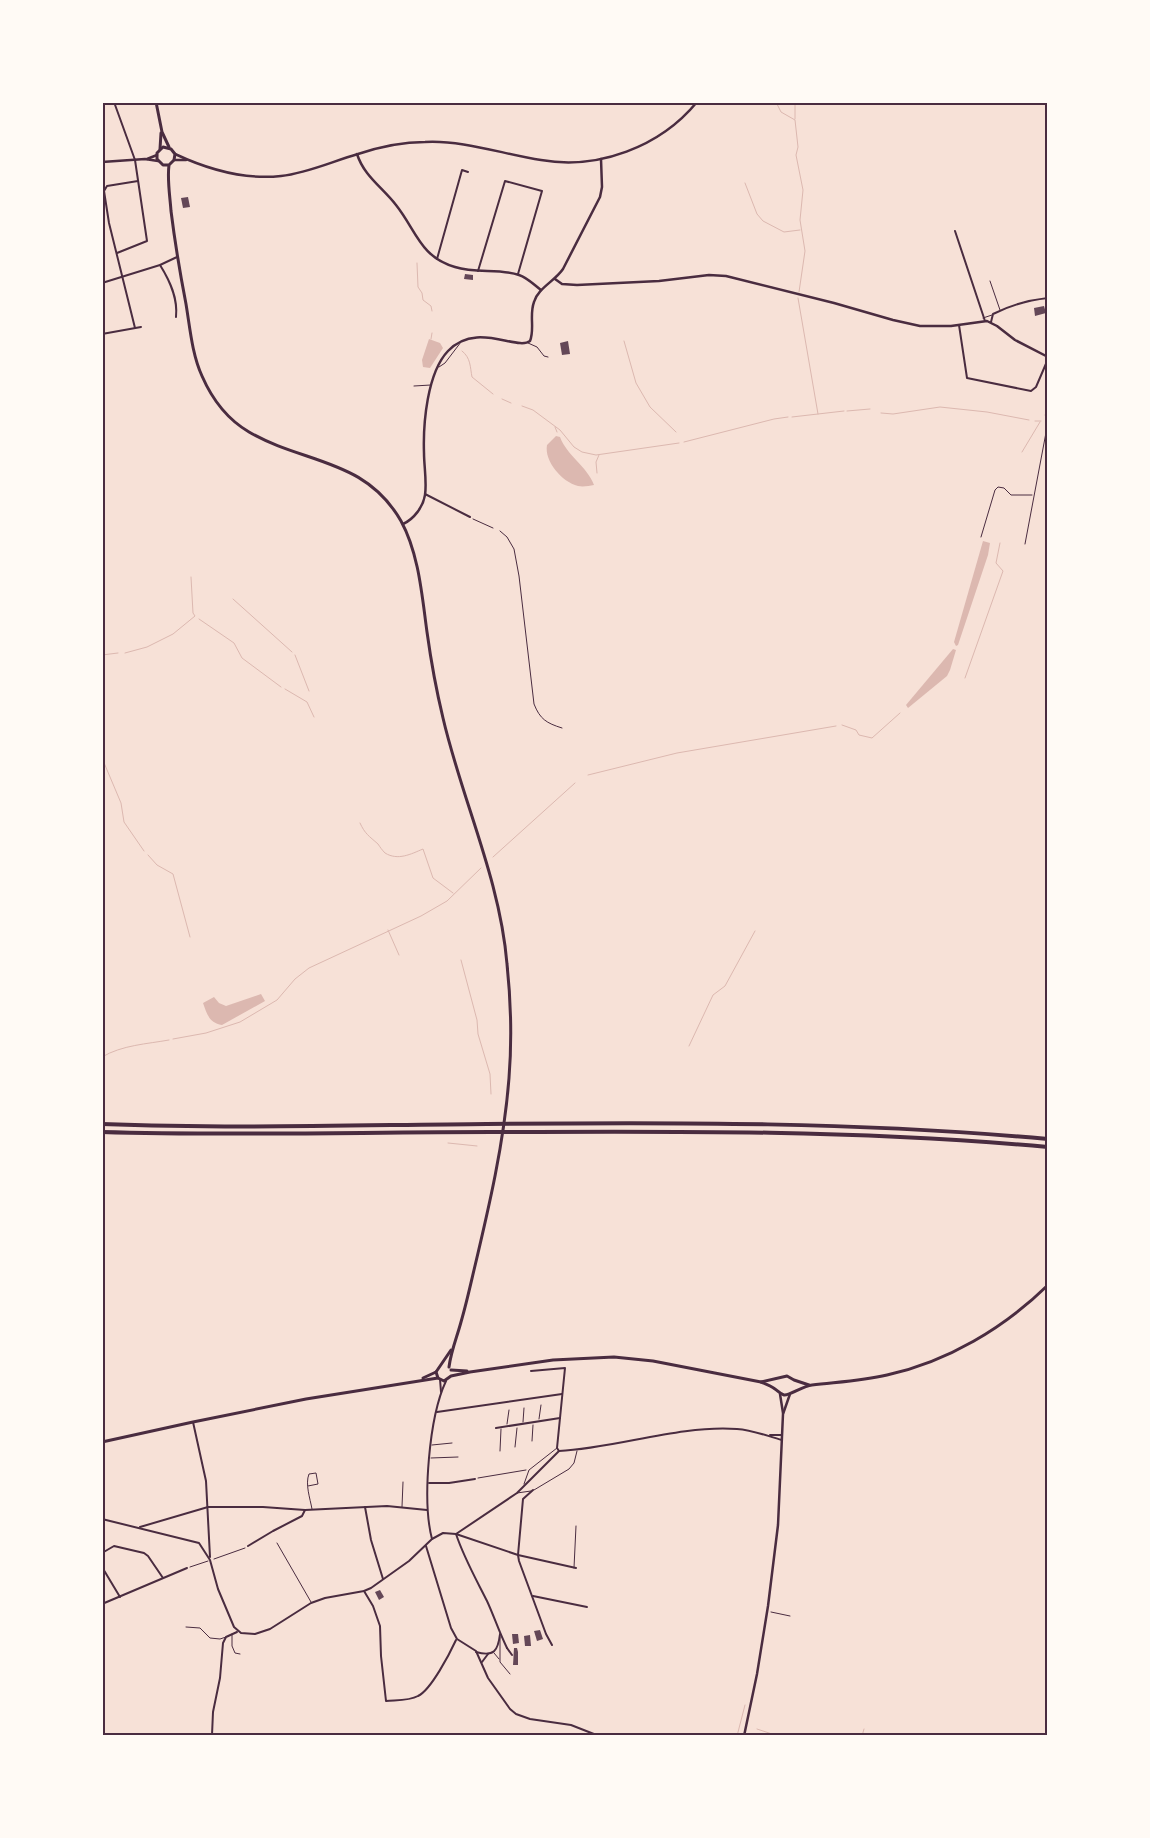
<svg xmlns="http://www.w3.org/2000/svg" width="1150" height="1838" font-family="'Times New Roman',serif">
<rect width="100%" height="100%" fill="#f7e1d7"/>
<g fill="#dcb8b0">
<path d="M429 339 440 343 443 348 430 368 423 367 422 360Z"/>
<path d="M556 436 560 437C567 456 587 466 594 485 589 486 583 487 578 486 562 482 544 461 547 445Z"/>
<path d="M983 541 990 543 988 555 958 645 956 646 954 642Z"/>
<path d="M953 649 956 650 950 670 947 676 908 708 906 705Z"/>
<path d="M261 994 265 1001 222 1025C209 1023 207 1014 203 1003L214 997 219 1003 226 1006Z"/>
</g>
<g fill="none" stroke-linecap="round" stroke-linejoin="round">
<g stroke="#dcb8b0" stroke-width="1">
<path d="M776 102 781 112 795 120 798 147 796 155 803 190 800 220 805 251 799 292"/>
<path d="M795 102V119"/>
<path d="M745 183 757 214 763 221 784 232 800 230"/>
<path d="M417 263 418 287 422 293 423 300 431 306 432 311"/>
<path d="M798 298 818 414"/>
<path d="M431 339 432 333"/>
<path d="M624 341 636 383 650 407 676 432"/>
<path d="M462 351C471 358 470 367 472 377L493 394"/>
<path d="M502 399 511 403"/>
<path d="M522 406 533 410 560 430 574 447 582 452 596 455 679 443"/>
<path d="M847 411 870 409"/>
<path d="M881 413 893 414 940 407 987 412 1029 420"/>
<path d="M1045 415 1048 409"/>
<path d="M792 417 844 411"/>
<path d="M1035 421H1041"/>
<path d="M555 427 557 432"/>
<path d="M684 442 774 419 788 417"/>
<path d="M1022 452 1040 422"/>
<path d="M597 473 596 462 599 455"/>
<path d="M233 599 292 652"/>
<path d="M199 619 234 643 242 658 281 687"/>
<path d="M125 653 147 647 173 634 195 616 193 613 191 577"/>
<path d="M102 655 118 653"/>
<path d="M295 655 309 691"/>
<path d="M965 678 1003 571 996 563 1000 543"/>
<path d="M285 689 307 702 314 717"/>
<path d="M842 725 856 730 859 735 872 738 900 713"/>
<path d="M102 758 121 803 124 822 144 851"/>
<path d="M588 775 677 753 836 726"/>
<path d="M360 823C365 834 369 836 378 844 380 847 382 850 385 853 398 861 411 854 423 849L433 878 453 893"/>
<path d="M148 855 157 865 173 874 190 937"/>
<path d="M493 857 575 783"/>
<path d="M388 930 399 955"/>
<path d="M461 960 477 1020 478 1034 490 1074 491 1094"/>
<path d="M173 1039 206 1033 240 1022 277 1000 295 979 309 968 421 916 447 901 481 868"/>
<path d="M689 1046 713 995 725 986 755 931"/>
<path d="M102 1057C122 1045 147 1044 169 1040"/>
<path d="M448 1143 477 1146"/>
<path d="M757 1729 778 1736"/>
<path d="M737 1736 745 1705"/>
<path d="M862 1736 864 1729"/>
</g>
</g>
<g fill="#644757">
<path d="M188 197 190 207 183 208 181 198Z"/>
<path d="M465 274 473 275V280L464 279Z"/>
<path d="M1044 306 1046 313 1035 316 1034 308Z"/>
<path d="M568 341 570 354 562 355 560 343Z"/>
<path d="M380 1590 384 1597 379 1600 375 1592Z"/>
<path d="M540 1630 543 1639 537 1641 534 1631Z"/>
<path d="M512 1634H518L519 1643 513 1644Z"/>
<path d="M530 1635 531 1646H525L524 1636Z"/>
<path d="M514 1648H517L518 1652V1665H513Z"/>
</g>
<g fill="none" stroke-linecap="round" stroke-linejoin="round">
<g stroke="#4a2c40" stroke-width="1">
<path d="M473 519 493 528"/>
<path d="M500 531 507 537 514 549 519 576 534 704C540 719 546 723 562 728"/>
<path d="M981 537 995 490 998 487 1004 488 1011 495H1032"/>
<path d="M1025 544 1048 422"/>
<path d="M539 1419 541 1405"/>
<path d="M523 1422 524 1408"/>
<path d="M507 1424 509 1410"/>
<path d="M532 1441 533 1425"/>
<path d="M515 1447 517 1428"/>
<path d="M500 1451 501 1429"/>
<path d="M478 1478 526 1470"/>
<path d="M214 1559 245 1548"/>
<path d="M190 1567 208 1561"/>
<path d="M771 1612 790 1616"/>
</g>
<g stroke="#4a2c40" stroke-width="1">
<path d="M1047 209H1048"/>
<path d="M990 281 1000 310"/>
<path d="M983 318 992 315"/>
<path d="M528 343 537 347 544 356 548 357"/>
<path d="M439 367 445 363 461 342"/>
<path d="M414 386 431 385"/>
<path d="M432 1445 452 1443"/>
<path d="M431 1458 458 1457"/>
<path d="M524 1484 529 1470 557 1448"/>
<path d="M308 1486 318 1484 316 1473 309 1474C305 1484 310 1498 312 1509"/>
<path d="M534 1490 569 1469 574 1463 577 1451"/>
<path d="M517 1493 531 1491"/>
<path d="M402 1507 403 1482"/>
<path d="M277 1543 311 1602"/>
<path d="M574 1568 576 1526"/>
<path d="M186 1627 200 1628 210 1638 220 1639 226 1637"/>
<path d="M232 1634V1646L235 1653 240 1654"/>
<path d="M500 1637V1662L510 1674"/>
<path d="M494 1653 499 1659"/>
</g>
<path stroke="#4a2c40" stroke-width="2" d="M507 1648 512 1655"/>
<g stroke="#4a2c40" stroke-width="2">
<path d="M114 102 135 160 147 241 117 253"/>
<path d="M955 231 985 321"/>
<path d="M437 259 462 170 468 172"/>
<path d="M160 265C170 281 178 298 176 317"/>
<path d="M478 271 505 181 542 191 518 274"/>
<path d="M102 283 160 265 177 257"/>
<path d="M991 322 993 314C1009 306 1029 300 1048 298"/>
<path d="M959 325 967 378 1031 391 1036 387 1048 359"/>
<path d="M135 328 109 223 104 191 107 186 138 181"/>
<path d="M102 334 141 327"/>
<path d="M425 494 470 517"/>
<path d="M531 1371 565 1368 557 1448 559 1451"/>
<path d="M440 1379 441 1392"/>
<path d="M437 1412 562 1394"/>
<path d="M193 1422 206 1481 210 1557"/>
<path d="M496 1428 560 1418"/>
<path d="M770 1435H782"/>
<path d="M429 1483H449L475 1479"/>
<path d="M533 1490 523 1499 518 1555 519 1561 546 1634 552 1645"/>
<path d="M365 1507 371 1540 383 1579"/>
<path d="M102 1519 199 1543 210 1560 218 1589 234 1627 241 1633 255 1634 270 1629 311 1603 325 1598 364 1591 371 1588 409 1561 432 1539 443 1533 456 1534 517 1493 559 1451C618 1448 677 1425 737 1429 753 1430 767 1436 782 1440"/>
<path d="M140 1527 208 1507H263L305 1510 387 1506 427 1510"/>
<path d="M456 1534C464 1558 476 1579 487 1601 494 1616 499 1632 507 1648"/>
<path d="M456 1534 518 1555 576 1568"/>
<path d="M432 1539C422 1501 429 1417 446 1381"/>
<path d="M248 1546 273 1531 302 1516 305 1510"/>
<path d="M426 1546 451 1628 457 1639 476 1651 488 1678 510 1709 516 1714 530 1719 571 1725 599 1736"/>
<path d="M102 1553 114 1546 144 1553 148 1556 163 1578"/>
<path d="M102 1567 120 1597"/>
<path d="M364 1591 373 1606 380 1626 381 1656 386 1701C396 1700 409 1701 418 1696 431 1690 450 1653 456 1640"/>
<path d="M533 1596 587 1607"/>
<path d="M102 1604 187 1568"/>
<path d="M476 1652C494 1657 498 1651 500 1634"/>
<path d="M482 1662 488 1654"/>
<path d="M212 1735 213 1712 220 1678 223 1643 226 1637 237 1632"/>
</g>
<g stroke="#4a2c40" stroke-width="2.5">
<path d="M175 154C207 169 245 180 281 176 308 173 333 161 358 154 379 147 402 142 425 142 464 140 502 154 541 160 598 170 660 147 697 102"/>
<path d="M357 154C364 176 382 187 396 205 416 230 420 257 455 267 476 274 499 268 519 275 528 278 534 285 541 290"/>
<path d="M147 159 157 155"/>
<path d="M174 160H186"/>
<path d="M102 162 145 159 158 161"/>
<path d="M555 279 562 284 577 285 659 281 709 275 726 276 834 303 893 320 920 326H951L987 321 997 326 1015 340 1048 357"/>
<path d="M403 524C414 519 423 507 425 495 427 482 424 466 424 453 423 424 427 373 448 351 476 321 517 351 530 341 535 329 529 315 534 302 538 288 555 281 563 269L600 197 602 187 601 159"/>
<path d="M780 1394 783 1413"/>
<path d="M744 1736 757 1674 768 1606 778 1525 783 1414 790 1394"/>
</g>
<g stroke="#4a2c40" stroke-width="3">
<path d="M156 102 162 132 169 147"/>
<path d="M160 149 161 133"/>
<path d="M169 165H163L157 159V153L163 147 171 149 175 154 174 160 169 165C167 180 170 196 171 211 175 243 180 273 186 304 190 328 192 354 202 376 212 399 227 419 249 432 304 464 365 458 401 521 419 554 422 596 427 632 431 661 436 689 443 718 462 800 500 879 507 964 511 1002 512 1040 509 1078 504 1143 489 1207 474 1270 470 1287 466 1305 461 1322 457 1337 451 1351 449 1367"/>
<path d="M451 1370 467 1371"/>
<path d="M436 1372 438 1378 444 1381 451 1376 470 1372 553 1360 614 1357 653 1361 761 1382C766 1384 771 1386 775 1389 778 1391 780 1394 784 1395 789 1396 803 1386 812 1385 837 1382 862 1381 887 1375 947 1362 1004 1328 1048 1285"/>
<path d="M423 1378 436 1372 451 1350"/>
<path d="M761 1382 787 1376 794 1380 809 1385"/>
<path d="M102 1442 193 1422 306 1399 438 1378"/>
</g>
<g stroke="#4a2c40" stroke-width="4">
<path d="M102 1124C231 1129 359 1125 487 1124 674 1122 862 1122 1048 1139"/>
<path d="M102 1132C232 1136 362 1132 492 1132 677 1131 863 1130 1048 1147"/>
</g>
</g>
<rect width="1150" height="1838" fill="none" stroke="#fffaf5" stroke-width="208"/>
<rect x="104" y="104" width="942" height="1630" fill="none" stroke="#4a2c40" stroke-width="2"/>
</svg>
